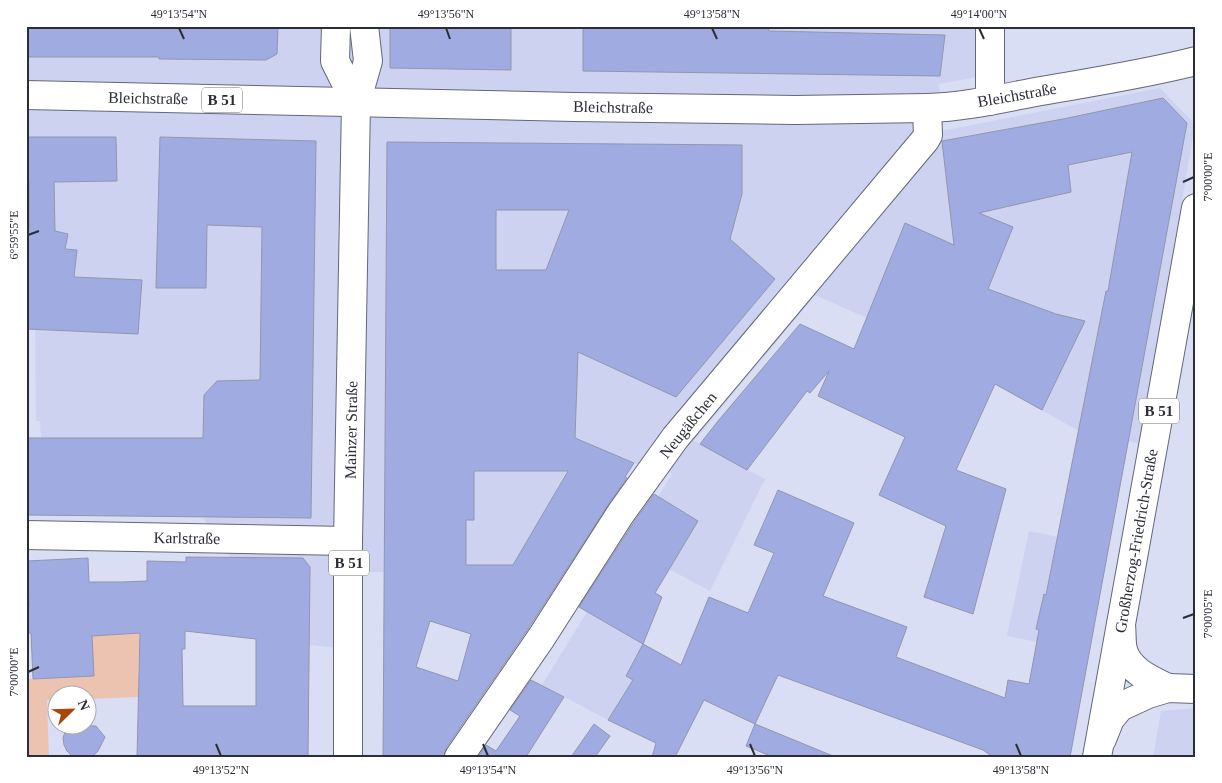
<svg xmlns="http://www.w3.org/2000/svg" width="1222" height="783" font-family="'Times New Roman',serif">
<rect width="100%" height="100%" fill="#d9def5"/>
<g fill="#ccd2f0">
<path d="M26 26H1004L1005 72 939 84 941 131 1160 88 1195 124 1141 444 1079 431 995 384 930 346 815 295 694 441 765 479 710 591 669 569 658 497 672 474 634 463 575 438 566 471 552 498 496 595 385 572H348V649L230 636 231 558 202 516 41 438 40 421H36L35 330 138 334 142 280 74 277 62 268 68 234 26 227Z"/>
<path d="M1029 531 1108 547 1089 652 1007 636Z"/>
<path d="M587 612 681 665 713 681 677 753 608 720 542 685Z"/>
<path d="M1196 708V757H1153L1161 711Z"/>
</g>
<path fill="#ecc3b1" d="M140 616 145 655H139L138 697 88 699V696H58L57 700H47L49 757H26V679L93 676 91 630 106 635 122 634Z"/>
<g fill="#a0abe2" stroke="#9296ab" fill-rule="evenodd">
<path d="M26 26H278L277 54 266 60 159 59V57H26Z"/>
<path d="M390 26H511V70L390 68Z"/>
<path d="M583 26 768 27 769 31 945 35 940 76 583 71Z"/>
<path d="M1163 98 1187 123 1070 757H993L983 750 778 675 755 724 704 700 675 757H652L656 743 608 720 633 680 626 676 643 644 681 665 709 597 748 613 774 553 754 545 778 490 854 523 823 596 907 627 896 657 1005 698 1008 680 1029 684 1039 630 1036 629 1044 594 1046 595 1106 291H1108L1132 152 1068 165 1071 192 979 213 1013 227 988 289 1056 314 1085 321 1042 410 995 384 956 470 1006 489 973 614 924 597 946 526 879 495 905 437 818 396 829 371 810 393 807 391 747 470 700 444 718 421 800 324 854 349 905 223 954 245 942 141 1063 119Z"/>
<path d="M26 137H116L117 181 54 182 55 231 68 234 65 249 77 250 74 277 142 280 138 334 26 329V246L29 228V182H26Z"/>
<path d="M160 137 316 141 311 518 26 515V438H203L204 395 217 381 260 380 262 227 207 225 206 288H156Z"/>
<path d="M387 142 742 145V194L730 239 775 279 676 397 578 352 575 438 634 463 625 477 627 478 608 505 528 629 446 748 444 757H383ZM496 210H569L546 270H496ZM474 471H568L513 565H466V520H474ZM430 621 471 634 458 681 416 667Z"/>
<path d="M654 494 698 521 655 593 662 597 643 644 579 607 634 522Z"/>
<path d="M186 557 303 558 310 567 308 757H137L140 633 92 636 94 676 33 679 31 633H26V606H29L27 561 88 558 89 582H121L147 581V561L186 562ZM185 631 256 639V706H183L182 649H185Z"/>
<path d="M531 680 564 697 526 757H478L486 745 496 751 520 716 510 710Z"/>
<path d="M594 724 610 736 595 757H571Z"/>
<path d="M755 724 833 756V757H773L746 746Z"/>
<path d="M67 726H96L105 737 98 751 92 757H73L67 751 64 745 63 738Z"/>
</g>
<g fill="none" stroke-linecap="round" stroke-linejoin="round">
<defs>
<g id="minor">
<path d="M336 26 335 61 356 103"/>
<path d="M990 26V101"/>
<path d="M356 103 368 61 364 26"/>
<path d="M26 535 348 541"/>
<path d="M1121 625C1122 633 1121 642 1123 650 1128 670 1151 680 1168 688"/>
<path d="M1102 739 1110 719 1120 707 1148 694 1168 688 1196 689"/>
<path d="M459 757 541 638 621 513 675 438 925 140 928 135 927 108"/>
</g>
<g id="major">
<path d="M26 95 574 107 795 110 927 108C965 107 1003 98 1041 91 1093 82 1145 74 1196 61"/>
<path d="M348 757V541L356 103"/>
<path d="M1097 757 1196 208"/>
</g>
</defs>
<use href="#minor" stroke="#63677a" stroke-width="30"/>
<use href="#major" stroke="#63677a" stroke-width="30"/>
<use href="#minor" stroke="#fff" stroke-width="28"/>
<use href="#major" stroke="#fff" stroke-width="28"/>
</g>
<path fill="none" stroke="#2c2e37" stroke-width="2" d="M179 28 184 39M446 28 450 39M712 28 717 39M979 28 984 39M1183 182 1194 177M28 235 39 231M1183 618 1194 614M28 672 39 667M216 744 221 756M483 744 488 756M750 744 755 756M1016 744 1021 756"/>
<g text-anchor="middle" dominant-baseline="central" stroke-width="4" stroke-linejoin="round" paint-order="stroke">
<g fill="#fff" stroke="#6b6d73" stroke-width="1">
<rect x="202" y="87.5" width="40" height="25" rx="4"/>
<rect x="1139" y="398.5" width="40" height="25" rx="4"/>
<rect x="329" y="550.5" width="40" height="25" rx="4"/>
</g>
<g font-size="15" font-weight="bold" fill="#2c2e37">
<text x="222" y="100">B 51</text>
<text x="1159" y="411">B 51</text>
<text x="349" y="563">B 51</text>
</g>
<g font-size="16" fill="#2c2e37" stroke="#fff">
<text transform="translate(1017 95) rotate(-10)">Bleichstraße</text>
<text transform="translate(148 98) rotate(1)">Bleichstraße</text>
<text transform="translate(613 107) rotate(1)">Bleichstraße</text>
<text transform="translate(688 425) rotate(-51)">Neugäßchen</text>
<text transform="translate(351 430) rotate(-89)">Mainzer Straße</text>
<text transform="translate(187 538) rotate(1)">Karlstraße</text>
<text transform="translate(1136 541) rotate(-80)">Großherzog-Friedrich-Straße</text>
</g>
</g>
<rect width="1222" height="783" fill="none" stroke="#ffffff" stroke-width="55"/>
<g transform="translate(72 710) rotate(67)"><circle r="24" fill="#ffffff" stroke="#ababaf"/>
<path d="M0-4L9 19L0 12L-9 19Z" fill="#a84606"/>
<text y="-8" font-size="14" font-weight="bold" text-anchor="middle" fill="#2c2e37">N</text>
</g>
<rect x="28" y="28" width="1166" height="728" fill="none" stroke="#2c2e37" stroke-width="2"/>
<g font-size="12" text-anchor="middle" fill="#2c2e37">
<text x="179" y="18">49°13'54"N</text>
<text x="446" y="18">49°13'56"N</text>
<text x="712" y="18">49°13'58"N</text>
<text x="979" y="18">49°14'00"N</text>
<text transform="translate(1208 177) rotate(-90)" y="4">7°00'00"E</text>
<text transform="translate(14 235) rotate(-90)" y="4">6°59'55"E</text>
<text transform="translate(1208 614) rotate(-90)" y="4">7°00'05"E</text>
<text transform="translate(14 672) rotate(-90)" y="4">7°00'00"E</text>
<text x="221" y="774">49°13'52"N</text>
<text x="488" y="774">49°13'54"N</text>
<text x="755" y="774">49°13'56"N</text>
<text x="1021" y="774">49°13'58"N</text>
</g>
</svg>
